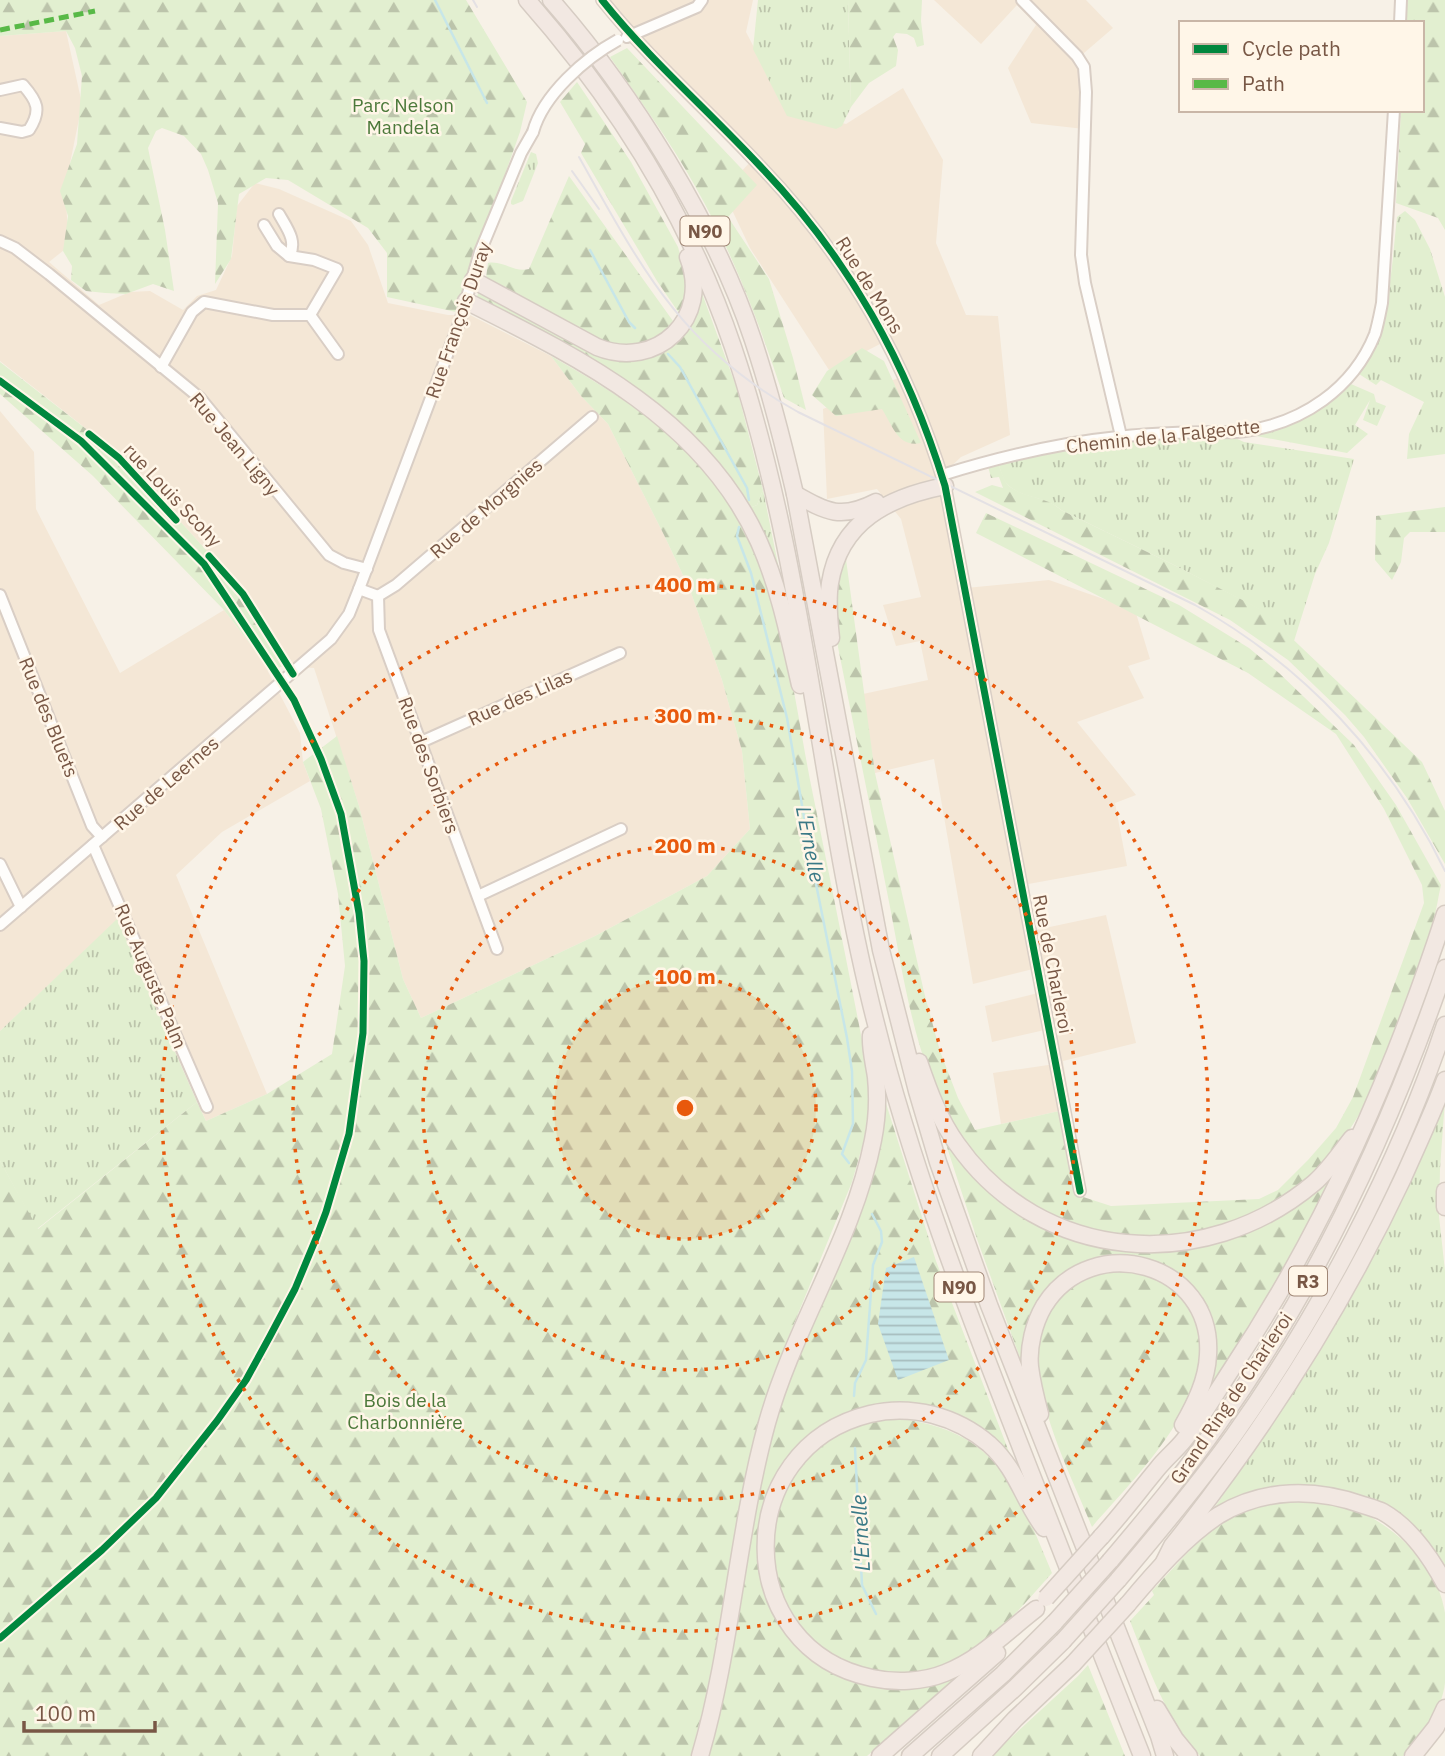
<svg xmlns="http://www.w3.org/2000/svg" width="1445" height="1756" font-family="'IBM Plex Sans',sans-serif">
<defs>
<pattern id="grass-tufts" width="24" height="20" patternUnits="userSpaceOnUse" patternTransform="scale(1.75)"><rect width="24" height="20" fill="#e2efd0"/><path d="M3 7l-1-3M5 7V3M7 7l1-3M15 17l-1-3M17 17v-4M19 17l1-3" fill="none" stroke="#bcc4ab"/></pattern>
<pattern id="forest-firs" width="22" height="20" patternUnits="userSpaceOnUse" patternTransform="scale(1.75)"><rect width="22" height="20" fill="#e2efd0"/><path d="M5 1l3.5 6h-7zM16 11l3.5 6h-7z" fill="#bcc4ab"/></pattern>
<pattern id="water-rules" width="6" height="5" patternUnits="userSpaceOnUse" patternTransform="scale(1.75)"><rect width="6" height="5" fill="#c7e6e8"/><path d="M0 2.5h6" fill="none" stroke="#a6bdbe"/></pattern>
</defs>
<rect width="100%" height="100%" fill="#f7f1e7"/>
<g fill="#f4e7d6">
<path d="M602 0H753L746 32 786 109 846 124 903 88 943 160 936 243 966 315 998 316 1010 435 961 457 942 475 966 588 1049 580 1135 610 1150 659 1128 666 1144 698 1077 722 1136 795 1115 803 1127 866 1023 885 1031 931 1106 915 1136 1043 1063 1061 1069 1098 1057 1100 1059 1111 1001 1124 993 1073 1055 1064 1049 1029 992 1042 985 1006 1042 992 1037 968 973 984 934 759 875 773 863 694 928 680 920 641 896 646 883 605 921 597 901 519 877 489 827 499 823 409 903 376 888 340 829 370 750 248 723 191 753 159Z"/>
<path d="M934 0H1086L1113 28 1084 53V129L1031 123 1008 68 1036 25 1017 5 981 44Z"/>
<path d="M66 31 82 104 65 188 69 246 49 262 99 305 130 292 150 291 183 310 197 296 216 290 232 256 237 206 255 183 279 189 351 221 368 245 388 303 448 315H470L551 356 581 396 608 424 664 535 690 590 722 680 742 751 750 829 707 876 595 936 421 1018 403 979 359 806 314 668 284 666 245 593 121 456 0 361V36Z"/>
<path d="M0 411 34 452 36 509 120 673 224 610 261 658 300 733 303 762 310 781 222 832 176 875 267 1094 206 1121 117 920 0 1031Z"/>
</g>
<g fill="url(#grass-tufts)">
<path d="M758 0H848L851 107 842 126 836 129 787 116 753 49Z"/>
<path d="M531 152 536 154 538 163 523 201 513 205 511 204V201Z"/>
<path d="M1405 211 1415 220 1430 249 1445 297V454L1407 459 1409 434 1424 402 1381 380 1376 385 1359 374C1390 328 1391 271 1397 217Z"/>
<path d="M1351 384 1374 394 1376 402 1386 406 1377 426 1363 420 1370 400 1355 425 1368 434 1347 453 1256 436C1297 424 1319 412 1351 384Z"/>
<path d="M1211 437H1233L1244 442 1354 459 1329 543 1315 574 1294 641 1261 610 1172 564 1061 510C1047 496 1023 499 1008 485 1003 481 1001 470 998 464 1068 447 1139 439 1211 437Z"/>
<path d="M763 490 783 589 747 509 757 505Z"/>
<path d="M117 919 197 1102 37 1229 0 1161V1031Z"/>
<path d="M1445 1099 1440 1169 1439 1216 1445 1271V1578L1430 1551 1336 1490 1208 1517C1253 1452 1299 1389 1338 1320 1378 1249 1413 1175 1445 1099Z"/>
</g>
<g fill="url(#forest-firs)">
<path d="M0 0H466L527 102 520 132 456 312 387 297V253L368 228 288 180 266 178 239 194 231 259 215 284 218 203 208 170 201 154 184 136 162 128 156 131 148 148 165 230 174 291 153 284 126 294 105 293 86 291 71 280 72 266 63 251 68 216 60 191 77 144 82 76 75 48 66 31 0 36Z"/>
<path d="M848 0H922L921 21 924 45 917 47 914 38 907 34 896 33 893 37 898 50 896 66 869 83 851 107Z"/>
<path d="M1406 0H1445V230L1438 218 1396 203 1401 110H1422V23H1405Z"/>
<path d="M627 48 757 185 728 217 769 279 793 358 806 410 784 398C760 325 733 253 695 186 670 141 639 99 610 57Z"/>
<path d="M577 82 631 162 678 247 686 275 685 299 679 313 657 281 581 153 585 144 560 102Z"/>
<path d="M569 176 673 321C633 371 585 332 543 310 525 300 501 292 486 278L488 263C503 260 514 273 529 269Z"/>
<path d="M699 285 737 389 763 490 757 505 747 509 709 455 476 298 479 292 579 342 657 351Z"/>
<path d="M862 348 884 361 921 443C898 448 893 426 882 409L836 416 812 395 827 371Z"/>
<path d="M551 356C619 395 671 426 719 490 779 569 792 685 810 780 829 874 848 967 866 1061L869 1104 864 1140 852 1182 773 1375 748 1464 712 1672 691 1756H0V1161L38 1229 197 1102 206 1121 267 1094 332 1054 345 966 338 894 321 809 303 762 337 736 359 806 403 979 421 1018 595 936 707 876 750 829 742 751 722 680 690 590 664 535 608 424 581 396Z"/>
<path d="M0 362 121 456 245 593 284 666 268 671 261 658 224 610 93 476 0 394Z"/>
<path d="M998 464C1001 470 1004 481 1008 485 1022 498 1047 496 1061 510L1172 564 1262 610 1422 762 1445 811V864L1407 798 1364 737 1345 715 1288 660 1230 620 975 492 992 485 1003 488 999 477 991 478 988 466Z"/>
<path d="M1445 507V532H1410L1404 538 1401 562 1392 580 1375 560 1376 516Z"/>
<path d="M986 513 1179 605 1249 648 1279 673 1354 745 1396 805 1441 885C1438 897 1437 909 1433 921 1424 956 1409 991 1396 1026 1386 1052 1377 1081 1364 1106 1328 1171 1271 1218 1198 1232 1168 1237 1142 1239 1112 1233 1050 1223 991 1184 957 1131 916 1068 904 979 890 907 873 820 855 733 838 647 834 613 833 584 845 552L875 773 924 992 940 1051 958 1098 975 1130 1059 1111 1074 1194 1111 1206 1259 1199 1278 1190 1308 1160 1336 1128 1353 1097 1424 903 1422 885 1384 809 1336 734 1248 673 976 533Z"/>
<path d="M883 1094 936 1261 1014 1465 973 1428 862 1411 782 1468 762 1512 759 1535 760 1564 766 1590 774 1611 858 1680 969 1669 867 1756H705L759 1474 781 1394 847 1235Z"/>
<path d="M940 1126 964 1162 1066 1234 1210 1243 1338 1165C1299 1246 1254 1323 1203 1398L1207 1316 1136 1258 1108 1257 1087 1263 1067 1272 1051 1286 1024 1369 977 1239Z"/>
<path d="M1134 1270C1162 1280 1182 1292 1194 1320 1225 1392 1135 1477 1092 1527 1062 1452 985 1317 1097 1273 1107 1269 1123 1271 1134 1270Z"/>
<path d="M893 1418C999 1429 1015 1486 1052 1573 1019 1610 983 1654 933 1669 909 1676 878 1674 854 1664 847 1661 837 1658 830 1653 755 1600 753 1495 828 1440 845 1427 872 1422 893 1418Z"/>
<path d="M1305 1499C1325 1502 1344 1504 1362 1513 1400 1530 1439 1570 1445 1613 1445 1623 1445 1635 1445 1645 1445 1657 1445 1670 1445 1683 1442 1711 1421 1736 1403 1756H1200C1165 1717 1149 1669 1130 1621L1154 1595 1152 1591C1204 1535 1224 1506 1305 1499Z"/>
<path d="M1088 1665 1125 1756H991L1078 1676Z"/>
</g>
<path fill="url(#water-rules)" d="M914 1257 949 1360 898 1380 878 1324 886 1268Z"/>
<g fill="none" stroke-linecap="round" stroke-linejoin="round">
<g stroke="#c7e6e8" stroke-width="2.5">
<path d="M435 0 487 103"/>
<path d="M590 250 629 322 635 328"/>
<path d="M668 354 680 367 747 488 749 500"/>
<path d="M739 527 737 536 751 573 787 718 813 869 847 1038 852 1071 853 1124 842 1154 849 1163"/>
<path d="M854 1396 855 1383 866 1360 873 1265 882 1242 881 1231 872 1214"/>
<path d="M855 1448 862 1585 876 1614"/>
</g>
<defs>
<g id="minor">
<path d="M602 0C650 60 708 110 760 166 849 259 907 362 945 486L1080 1191"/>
<path d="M1022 0 1077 56 1084 67 1086 92 1081 255 1085 283 1121 436"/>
<path d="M1400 23 1401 0"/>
<path d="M627 37 697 7 702 0"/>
<path d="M0 90 23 85C37 101 42 110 29 130L22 132 0 128"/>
<path d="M279 214C286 227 298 241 289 256"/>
<path d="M0 241 15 248 49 274 200 398 329 555 344 563 367 569"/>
<path d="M310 315 338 354"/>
<path d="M161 367 192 312 204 302 273 315H310L337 269 314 260 289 256 277 246 264 225"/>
<path d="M942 475C1000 457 1058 443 1118 437 1148 433 1178 433 1208 432 1220 432 1233 433 1245 431 1302 423 1353 389 1375 334 1378 324 1380 313 1382 303L1394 110"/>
<path d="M359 589 378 596 379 630 497 949"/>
<path d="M0 595 92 826 102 837"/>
<path d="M378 596 396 585 592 417"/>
<path d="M421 742 620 653"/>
<path d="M93 845 207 1107"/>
<path d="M0 864 21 907"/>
<path d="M478 896 621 829"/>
<path d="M0 925 331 639 349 614 359 589 461 318 480 252 521 153 533 132"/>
</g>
<g id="highway">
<path d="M527 0C617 102 689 217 733 347 806 563 819 799 875 1020 911 1164 964 1302 1018 1440 1059 1545 1100 1651 1142 1756"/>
<path d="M551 0C631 91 715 225 753 340 770 391 783 442 795 494L881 950 917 1091 938 1162 989 1305 1159 1736 1165 1756"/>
<path d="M473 280 597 347C657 371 712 318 688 257"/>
<path d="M466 301C580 358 704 419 759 542 779 587 789 637 800 685"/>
<path d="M795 494C827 512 841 520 876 502"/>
<path d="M831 638C829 620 827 601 830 583 840 521 889 497 945 486"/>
<path d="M919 1062C929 1091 939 1119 957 1144 1041 1264 1205 1275 1314 1183 1329 1170 1340 1153 1352 1138"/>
<path d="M1445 1191V1207"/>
<path d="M1040 1414C1036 1399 1032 1383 1030 1367 1028 1347 1034 1323 1044 1306 1092 1229 1214 1263 1208 1355 1207 1380 1195 1404 1183 1425"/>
<path d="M1101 1537C1121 1515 1139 1491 1158 1468 1166 1458 1176 1450 1184 1440 1201 1419 1216 1393 1231 1370 1325 1229 1393 1074 1445 914"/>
<path d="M1110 1561C1148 1516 1186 1471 1219 1423 1318 1284 1390 1129 1445 968"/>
<path d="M1164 1562 1172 1546C1263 1432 1341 1310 1403 1178 1417 1146 1433 1113 1445 1080"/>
<path d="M1118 1580C1158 1533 1198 1485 1234 1435 1320 1314 1398 1166 1445 1025"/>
<path d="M1128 1604C1153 1574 1186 1536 1219 1515 1264 1488 1315 1488 1363 1505 1369 1507 1377 1509 1383 1512 1411 1528 1430 1556 1445 1584"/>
<path d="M1036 1609C1006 1632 981 1659 945 1673 923 1682 895 1683 872 1678 731 1649 730 1448 870 1414 912 1404 956 1416 989 1444 1017 1469 1023 1500 1044 1528"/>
<path d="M1157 1709 1175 1739 1189 1756"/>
<path d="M700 1756C732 1647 737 1532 767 1423 794 1326 854 1238 873 1140 877 1120 878 1097 876 1077 874 1063 870 1048 871 1035"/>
<path d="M880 1756 997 1653"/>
<path d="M910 1756 1003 1674 1055 1622"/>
<path d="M940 1756 1015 1688 1063 1641"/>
<path d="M981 1756 1015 1719 1073 1664"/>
<path d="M1413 1756 1436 1727 1445 1708"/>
</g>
</defs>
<use href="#minor" stroke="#d9cec5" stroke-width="14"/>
<use href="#highway" stroke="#d6ccc3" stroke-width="19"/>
<use href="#minor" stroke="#fefdfb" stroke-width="10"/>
<use href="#highway" stroke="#f2e8e2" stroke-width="16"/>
<g stroke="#e4e1e4" stroke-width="2">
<path d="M473 0 477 7"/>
<path d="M579 157C642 269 681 347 798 412L1195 605C1304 666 1390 758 1445 871"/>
<path d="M572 171 599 209"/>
</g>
<defs>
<path id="minor-bridge" d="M533 132C543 95 585 58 618 40"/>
<g id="highway-bridge">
<path d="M1046 1598 1101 1537"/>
<path d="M1055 1622 1110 1561"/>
<path d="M1063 1641 1118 1580"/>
<path d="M1073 1664 1128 1604"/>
</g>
</defs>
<use href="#minor-bridge" stroke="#d9cec5" stroke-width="14" stroke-linecap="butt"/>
<use href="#highway-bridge" stroke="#d6ccc3" stroke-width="19" stroke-linecap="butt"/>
<use href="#minor-bridge" stroke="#fefdfb" stroke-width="10"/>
<use href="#highway-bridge" stroke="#f2e8e2" stroke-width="16"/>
<path stroke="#58b947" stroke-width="5" stroke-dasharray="10 5" stroke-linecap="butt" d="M0 30 95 11"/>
<defs>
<g id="cycleway">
<path d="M602 0C650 60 708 110 760 166 849 259 907 362 945 486L1080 1191"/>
<path d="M0 381 81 441 204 564 294 700 321 759 341 814 359 913 364 961 363 1033 349 1134 326 1212 317 1236 295 1289 269 1338 246 1380 217 1421 156 1498 102 1550 0 1638"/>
<path d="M89 434 119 458 176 520"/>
<path d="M209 556 243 594 293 674"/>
</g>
</defs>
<use href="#cycleway" stroke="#fff6e8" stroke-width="11"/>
<use href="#cycleway" stroke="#00873e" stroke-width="7"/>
</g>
<circle cx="685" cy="1108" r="131" fill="#e8590c" fill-opacity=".12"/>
<g fill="none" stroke="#e8590c" stroke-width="3.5" stroke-dasharray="3.5 7">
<circle cx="685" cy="1108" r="131"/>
<circle cx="685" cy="1108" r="262"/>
<circle cx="685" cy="1108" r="392"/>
<circle cx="685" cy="1108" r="523"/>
</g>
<g text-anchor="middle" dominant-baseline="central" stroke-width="5" stroke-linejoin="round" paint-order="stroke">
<g fill="#fff6e8" stroke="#a08776" stroke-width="2">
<rect x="680.5" y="216.5" width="49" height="29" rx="5"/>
<rect x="1289" y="1266.5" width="38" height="29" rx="5"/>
<rect x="934.5" y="1272.5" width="49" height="29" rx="5"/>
</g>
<g font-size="18" font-weight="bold" fill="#785745">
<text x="705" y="231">N90</text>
<text x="1308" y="1281">R3</text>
<text x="959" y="1287">N90</text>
</g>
<g font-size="19" fill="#4c793a" stroke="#fff6e8">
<text x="403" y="105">Parc Nelson<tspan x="403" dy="22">Mandela</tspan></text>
<text x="405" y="1400">Bois de la<tspan x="405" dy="22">Charbonnière</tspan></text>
</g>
<g font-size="19" fill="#785745" stroke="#fff6e8">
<text transform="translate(870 285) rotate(58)">Rue de Mons</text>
<text transform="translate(458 320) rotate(-71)">Rue François Duray</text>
<text transform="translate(1163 436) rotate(-6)">Chemin de la Falgeotte</text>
<text transform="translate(235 444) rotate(50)">Rue Jean Ligny</text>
<text transform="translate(173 495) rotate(47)">rue Louis Scohy</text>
<text transform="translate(486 508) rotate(-41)">Rue de Morgnies</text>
<text transform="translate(520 697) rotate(-24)">Rue des Lilas</text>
<text transform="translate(49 717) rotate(68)">Rue des Bluets</text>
<text transform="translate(429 765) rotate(70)">Rue des Sorbiers</text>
<text transform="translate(166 783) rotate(-41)">Rue de Leernes</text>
<text transform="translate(1053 964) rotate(79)">Rue de Charleroi</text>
<text transform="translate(151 976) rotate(67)">Rue Auguste Palm</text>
<text transform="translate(1231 1398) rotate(-56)">Grand Ring de Charleroi</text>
</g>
<g font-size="21" font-style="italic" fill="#3a7986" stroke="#fff6e8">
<text transform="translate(811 844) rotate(79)">L'Ernelle</text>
<text transform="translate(860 1533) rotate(-93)">L'Ernelle</text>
</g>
</g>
<circle cx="685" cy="1108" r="10" fill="#e8590c" stroke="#fff6e8" stroke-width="3.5"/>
<g font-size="21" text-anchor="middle" font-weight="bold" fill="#e8590c" stroke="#fff6e8" stroke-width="5" stroke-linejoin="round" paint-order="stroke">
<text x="685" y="592">400 m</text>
<text x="685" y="723">300 m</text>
<text x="685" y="853">200 m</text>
<text x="685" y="984">100 m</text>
</g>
<rect x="1179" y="21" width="245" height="91" fill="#fff6e8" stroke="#c9b6a7" stroke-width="2"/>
<rect x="1193" y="44" width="35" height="10" fill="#00873e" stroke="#c9b6a7" stroke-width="2"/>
<text x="1242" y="56" font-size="21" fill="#785745">Cycle path</text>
<rect x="1193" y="79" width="35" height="10" fill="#58b947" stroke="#c9b6a7" stroke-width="2"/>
<text x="1242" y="91" font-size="21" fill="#785745">Path</text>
<path d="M24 1721v10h131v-10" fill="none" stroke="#785745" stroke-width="3.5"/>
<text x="35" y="1721" font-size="21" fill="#785745" stroke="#fff6e8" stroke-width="5" paint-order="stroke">100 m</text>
</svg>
